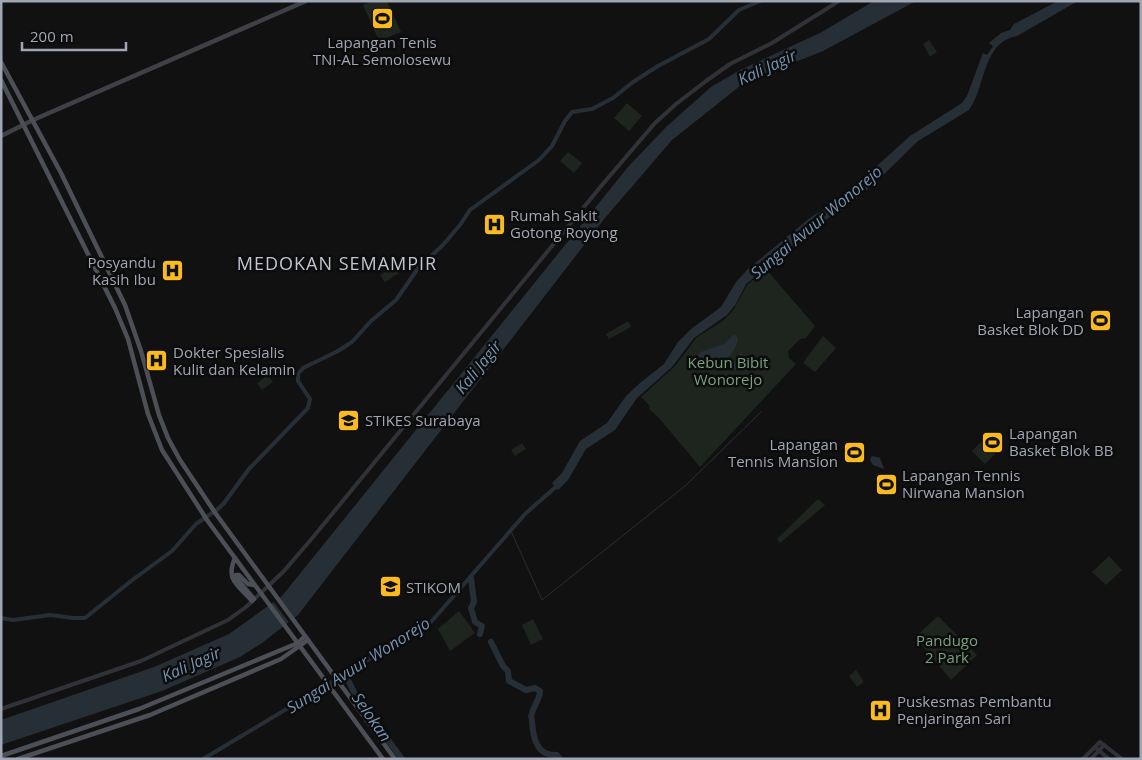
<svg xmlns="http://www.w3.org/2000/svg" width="1142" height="760" font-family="'Open Sans',sans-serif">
<rect width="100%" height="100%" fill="#111112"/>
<g fill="#1d251e">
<path d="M372 1H387L401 32 379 41 363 5Z"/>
<path d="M929 40 937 52 930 57 923 44Z"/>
<path d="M627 103 642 116 629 131 614 118Z"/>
<path d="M568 152 582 163 574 173 560 161Z"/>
<path d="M394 267 399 273 385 282 380 275Z"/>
<path d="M766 269 815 326 806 338 800 339 788 351 789 358 796 364 700 467 658 417 649 409 650 406 641 397 676 365 697 337 723 321 734 309 747 285Z"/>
<path d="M1105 311 1110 317 1094 331 1090 325Z"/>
<path d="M628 321 631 327 609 339 606 334Z"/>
<path d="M823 336 836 348 815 372 803 363Z"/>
<path d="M268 375 273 382 262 390 257 383Z"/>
<path d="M991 432 1004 445 985 464 972 451Z"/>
<path d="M522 443 526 449 515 456 511 450Z"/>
<path d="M851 443 863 456 857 463 844 450Z"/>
<path d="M882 475 897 488 890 495 876 481Z"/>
<path d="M818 499 825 505 780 543 777 539Z"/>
<path d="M1109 556 1122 570 1106 585 1092 572Z"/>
<path d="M459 611 475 633 450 651 438 629Z"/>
<path d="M938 616 977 655 951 680 915 637Z"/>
<path d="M533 619 543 639 531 645 522 625Z"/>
<path d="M856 670 864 682 857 687 849 676Z"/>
</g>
<g fill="#272f36">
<path d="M874 1H916L823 51 745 82 672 140 605 218 298 615 262 643 240 657 162 691 1 745V720L154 667 229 634 282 596 628 167 666 127 711 87 740 70 820 33Z"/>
<path d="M1058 1H1078L1017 36C982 42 986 87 969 110L918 141 876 182 849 205 811 229 787 251 746 284 736 304 727 315 694 338 672 367 637 398 615 430 586 449 568 480 558 490 552 483 562 473 580 441 607 423 626 396 640 383 664 364 678 342 691 329 721 307 736 282 748 269 811 217 837 202 910 136 962 103 967 96 983 53 987 55 993 46 989 43 1001 33 1010 30 1014 24Z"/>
<path d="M734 334 738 338C736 355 718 371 700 365L698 355 701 352 724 344Z"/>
<path d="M741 352 745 360 749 361 753 366V369L747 371 729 369 728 367 736 361Z"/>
<path d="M872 456 880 458 884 469 873 465 870 460Z"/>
</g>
<path fill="#111112" d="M278 595 296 620 290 624 272 600Z"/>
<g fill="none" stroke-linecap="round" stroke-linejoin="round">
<path stroke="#272f36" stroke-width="1" d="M511 531 542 600 685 486 761 412"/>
<g stroke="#272f36" stroke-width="4">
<path d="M1 618 13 620 50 615 74 618H85L131 581 172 551 196 524 218 509 224 503 249 469 308 408 310 399 298 381V374L303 368 338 351 352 342 371 321 396 300 419 267 442 246 460 225 470 210 539 160 552 146 565 121 572 112 592 109 613 98 633 82 658 66 709 39 739 10 760 1"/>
<path d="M203 759 357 667 400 638 431 622 525 514 558 485"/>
</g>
<g stroke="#272f36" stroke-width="6">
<path d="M471 578 474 602 471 608 475 622 482 626 480 634"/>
<path d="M491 642 503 666 508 671 509 681 526 690 535 688 540 691C540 699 534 705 532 713 530 718 532 716 532 721 533 737 536 756 557 755L560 759"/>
<path d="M345 674 356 696 402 759"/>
</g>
<g stroke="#313237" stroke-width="4">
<path d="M1 709 141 661 228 620 246 607 284 571 314 536 602 185 655 123 676 104 706 81 730 64 772 43 839 1"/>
<path d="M1097 749 1109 759"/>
<path d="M1083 759 1100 742 1122 759"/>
<path d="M1091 759 1104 745"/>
</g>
<path stroke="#3f4147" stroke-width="4.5" d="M1 136 33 120 306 1"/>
<g stroke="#4d4f56" stroke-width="4.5">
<path d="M1 62 61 173 125 305 141 351 159 415 168 438 180 460 216 514 395 759"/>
<path d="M1 80 115 308 128 339 148 414 162 450 207 520 383 759"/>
<path d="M235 558C225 580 238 585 252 601"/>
<path d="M254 599 237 579 236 575H239L248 584 254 585"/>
<path d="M1 756 139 709 298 643 305 636"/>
<path d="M18 759 150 715 281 659 308 640"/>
</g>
</g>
<defs>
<symbol id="stadium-square" viewBox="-11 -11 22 22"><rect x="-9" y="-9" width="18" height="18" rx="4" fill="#fbbb20" stroke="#0c0c0d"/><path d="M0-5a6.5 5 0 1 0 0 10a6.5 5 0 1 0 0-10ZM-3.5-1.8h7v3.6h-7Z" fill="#111"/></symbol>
<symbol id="hospital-square" viewBox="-11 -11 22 22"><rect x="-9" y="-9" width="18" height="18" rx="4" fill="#fbbb20" stroke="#0c0c0d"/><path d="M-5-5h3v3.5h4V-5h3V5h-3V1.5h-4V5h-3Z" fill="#111"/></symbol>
<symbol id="university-square" viewBox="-11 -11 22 22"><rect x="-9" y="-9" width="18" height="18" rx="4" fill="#fbbb20" stroke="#0c0c0d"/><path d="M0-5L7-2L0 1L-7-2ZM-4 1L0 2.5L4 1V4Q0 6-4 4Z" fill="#111"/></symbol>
</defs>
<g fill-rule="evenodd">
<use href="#stadium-square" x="370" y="6" width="25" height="25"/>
<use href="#hospital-square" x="482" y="212" width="25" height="25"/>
<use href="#hospital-square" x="160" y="258" width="25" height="25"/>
<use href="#stadium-square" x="1088" y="308" width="25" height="25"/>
<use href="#hospital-square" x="144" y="348" width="25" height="25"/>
<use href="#university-square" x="336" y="408" width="25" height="25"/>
<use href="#stadium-square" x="980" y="430" width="25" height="25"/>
<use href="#stadium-square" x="842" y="440" width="25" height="25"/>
<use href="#stadium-square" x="874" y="472" width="25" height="25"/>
<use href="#university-square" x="378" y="574" width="25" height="25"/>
<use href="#hospital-square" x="868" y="698" width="25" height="25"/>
</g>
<g text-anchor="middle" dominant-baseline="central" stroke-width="5" stroke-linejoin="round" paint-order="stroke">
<g font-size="15" fill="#a1a6b4" stroke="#0c0c0d" text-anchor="start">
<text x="382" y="42" text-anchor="middle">Lapangan Tenis<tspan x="382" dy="17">TNI-AL Semolosewu</tspan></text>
<text x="510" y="215">Rumah Sakit<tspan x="510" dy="17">Gotong Royong</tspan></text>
<text x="156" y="262" text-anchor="end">Posyandu<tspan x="156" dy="17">Kasih Ibu</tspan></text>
<text x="1084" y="312" text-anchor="end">Lapangan<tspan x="1084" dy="17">Basket Blok DD</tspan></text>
<text x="173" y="352">Dokter Spesialis<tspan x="173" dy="17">Kulit dan Kelamin</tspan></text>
<text x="365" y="420">STIKES Surabaya</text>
<text x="1009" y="433">Lapangan<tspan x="1009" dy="17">Basket Blok BB</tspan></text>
<text x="838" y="444" text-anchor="end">Lapangan<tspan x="838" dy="17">Tennis Mansion</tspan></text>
<text x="902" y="475">Lapangan Tennis<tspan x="902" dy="17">Nirwana Mansion</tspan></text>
<text x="406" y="587">STIKOM</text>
<text x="897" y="701">Puskesmas Pembantu<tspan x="897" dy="17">Penjaringan Sari</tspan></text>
</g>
<g font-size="15" fill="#77a07b" stroke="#0c0c0d">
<text x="728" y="362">Kebun Bibit<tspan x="728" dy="17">Wonorejo</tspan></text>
<text x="947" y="640">Pandugo<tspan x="947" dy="17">2 Park</tspan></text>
</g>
<g font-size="16" font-style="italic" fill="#7593b1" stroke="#0c0c0d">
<text transform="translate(767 67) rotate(-25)">Kali Jagir</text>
<text transform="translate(816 222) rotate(-40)">Sungai Avuur Wonorejo</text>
<text transform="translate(478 367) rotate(-51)">Kali Jagir</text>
<text transform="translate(191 664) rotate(-24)">Kali Jagir</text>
<text transform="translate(358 665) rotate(-32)">Sungai Avuur Wonorejo</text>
<text transform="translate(372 717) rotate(55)">Selokan</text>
</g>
<g font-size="18" letter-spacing="1" fill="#c2c5d0" stroke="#0c0c0d">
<text x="337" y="263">MEDOKAN SEMAMPIR</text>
</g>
</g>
<rect width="1142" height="760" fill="none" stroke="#a1a6b4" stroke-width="5"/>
<path d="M22 42v8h104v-8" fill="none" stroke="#a1a6b4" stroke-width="2.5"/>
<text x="30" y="42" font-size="15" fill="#a1a6b4" stroke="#0c0c0d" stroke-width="4" paint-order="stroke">200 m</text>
</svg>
